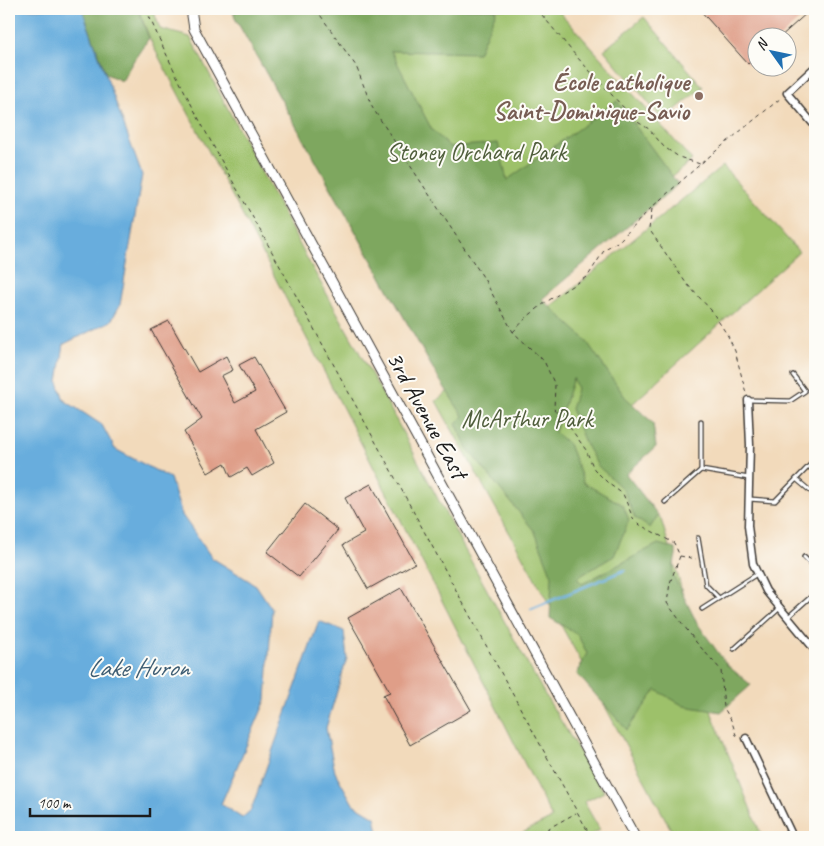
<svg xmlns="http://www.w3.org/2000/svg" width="824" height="846" font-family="Caveat,sans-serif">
<rect width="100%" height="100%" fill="#fdfcf7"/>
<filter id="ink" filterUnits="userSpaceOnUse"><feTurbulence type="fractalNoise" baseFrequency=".02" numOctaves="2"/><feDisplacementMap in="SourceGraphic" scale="10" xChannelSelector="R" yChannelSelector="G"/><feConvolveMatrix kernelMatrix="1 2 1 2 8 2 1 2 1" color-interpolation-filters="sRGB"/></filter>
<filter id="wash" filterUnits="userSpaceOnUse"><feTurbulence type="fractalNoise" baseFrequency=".0096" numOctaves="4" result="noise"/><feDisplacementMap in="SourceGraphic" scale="20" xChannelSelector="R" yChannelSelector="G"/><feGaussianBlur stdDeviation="1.12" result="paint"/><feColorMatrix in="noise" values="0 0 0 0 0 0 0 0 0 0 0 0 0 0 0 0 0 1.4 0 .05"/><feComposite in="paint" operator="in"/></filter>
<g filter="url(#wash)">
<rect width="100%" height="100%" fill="#f2dabb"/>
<g fill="#9dc16b" stroke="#5c6e44">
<path d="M138 9H153L160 29 190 37 303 251 383 395 465 550 544 693 604 792 584 802 600 830 587 837H514L552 818C422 559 289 302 153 46Z"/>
<path d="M233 9H557L692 160 436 374 235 18Z"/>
<path d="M644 17 703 87 663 120 604 50Z"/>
<path d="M723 166 799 252 595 438 661 519 679 580 712 714 762 837H675L577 654 436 401Z"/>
</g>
<g fill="#7ea75f" stroke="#4d623e">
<path d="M82 9H138L149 38 132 63 122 81 106 74Z"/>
<path d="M233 9H495L496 12 478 53 391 51 432 130 450 147 498 143 507 180 617 101 678 184 542 299 585 339 625 397 653 423 656 447 626 474 658 515 650 528 635 518 623 489 598 466 586 445 571 409 577 389 573 378 555 433 569 444 584 483 623 505 629 520 614 556 577 578 582 584 658 544 676 549V555L672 573 697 623 727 665 751 685 721 712 684 706 656 690 627 730 577 674 587 653 577 634 550 618 552 576 535 532 467 448 456 423 463 416 436 374 235 18Z"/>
</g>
<path fill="#67addd" stroke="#42647c" d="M9 9H82L142 175 120 305 111 321 64 344 58 382 64 400 102 425 115 449 170 478 182 515 212 558 256 585 272 609 266 700 221 804 242 818 251 810 319 621 344 631 347 658 326 728 335 772 353 804 375 817 379 837H9Z"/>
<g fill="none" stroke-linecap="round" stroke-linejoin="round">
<path stroke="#67addd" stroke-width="2.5" d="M531 609 625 570"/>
</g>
<g id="blocks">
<g fill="#df9e88">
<path d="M699 9H805L808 12 779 38H756V57L748 64Z"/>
<path d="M169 321 198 372 226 356 233 370 221 376 235 403 255 392 239 365 254 357 286 412 256 429 274 463 252 476 247 468 231 477 225 463 208 473 184 432 202 419 151 330Z"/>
<path d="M371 484 415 563 368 589 343 545 364 533 345 498Z"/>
<path d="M305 504 338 530 299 577 267 552Z"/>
<path d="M401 588 471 710 410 745 383 695 390 692 348 618Z"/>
</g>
</g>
</g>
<g filter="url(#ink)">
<use href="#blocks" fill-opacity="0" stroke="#3c3834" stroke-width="1"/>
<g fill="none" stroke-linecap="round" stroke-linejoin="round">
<defs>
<g id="lane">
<path d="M748 400 790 401 805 391 793 375"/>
<path d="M701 421V470"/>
<path d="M796 479 815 495"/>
<path d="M749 499 775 501 811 464"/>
<path d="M665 502 701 470 749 478"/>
<path d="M698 538 706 585 719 598"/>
<path d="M804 557 815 568"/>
<path d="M702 609 757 574"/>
<path d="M788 617 815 593"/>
<path d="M734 649 780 608"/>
</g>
<g id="street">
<path d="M815 67 787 93 815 126"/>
<path d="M748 400 750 445 748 526 753 564 766 591 815 650"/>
<path d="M746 738 793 837"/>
</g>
<path id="secondary" d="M191 9 194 29 635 837"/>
</defs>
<use href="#lane" stroke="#3c3834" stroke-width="5.5"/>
<use href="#street" stroke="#3c3834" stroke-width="9"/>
<use href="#secondary" stroke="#3c3834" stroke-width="11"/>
<g stroke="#3c3834" stroke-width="1" stroke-dasharray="4 4" stroke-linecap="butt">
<path d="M146 9C186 103 239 191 288 281 389 466 489 652 591 837"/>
<path d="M316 9 356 66 372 107 483 277 513 332 544 361 555 385 554 409 571 429 586 450 594 469 609 484 623 494 633 518 640 525 674 543 680 556 696 559"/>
<path d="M537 9 576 56 636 121 649 129 664 147 679 157 700 164"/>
<path d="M652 209 649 229 686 283 711 310 728 336 735 351 746 393"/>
<path d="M513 332 527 317 546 302 588 276 605 249 619 241 652 207 705 160 781 98"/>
<path d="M680 556 670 583 667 603 696 642 721 670 724 708 732 722 736 735 738 736"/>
<path d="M533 837 576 813"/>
</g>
<use href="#lane" stroke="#fff" stroke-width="3"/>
<use href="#street" stroke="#fff" stroke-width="6"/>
<use href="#secondary" stroke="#fff" stroke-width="9"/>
</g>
</g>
<circle fill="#8d6e63" stroke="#fdfcf7" stroke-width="2" cx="699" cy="96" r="5"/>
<g text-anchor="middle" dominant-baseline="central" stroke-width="4" stroke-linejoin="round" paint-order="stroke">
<g font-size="25" font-weight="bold" fill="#785e54" stroke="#fdfcf7" text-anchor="end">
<text x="689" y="82">École catholique<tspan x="689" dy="29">Saint-Dominique-Savio</tspan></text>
</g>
<g font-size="25" fill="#505e3c" stroke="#fdfcf7">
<text x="476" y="152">Stoney Orchard Park</text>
<text x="527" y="419">McArthur Park</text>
</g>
<g font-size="25" fill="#1c1c1c" stroke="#fdfcf7">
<text transform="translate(427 415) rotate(61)">3rd Avenue East</text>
</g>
<g font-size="26" font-style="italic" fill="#3e5d73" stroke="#fdfcf7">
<text x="138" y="667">Lake Huron</text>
</g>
</g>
<rect width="824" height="846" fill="none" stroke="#fdfcf7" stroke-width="30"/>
<g transform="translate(772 52) rotate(303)"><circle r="24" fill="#fdfcf7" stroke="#a3a29f"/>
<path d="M0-4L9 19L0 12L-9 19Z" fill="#1f6fb2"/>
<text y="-8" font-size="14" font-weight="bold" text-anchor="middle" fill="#1c1c1c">N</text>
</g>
<path d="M30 808v8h120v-8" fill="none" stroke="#1c1c1c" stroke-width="2.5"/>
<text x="38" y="808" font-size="15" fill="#1c1c1c" stroke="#fdfcf7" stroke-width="4" paint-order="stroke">100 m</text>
</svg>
